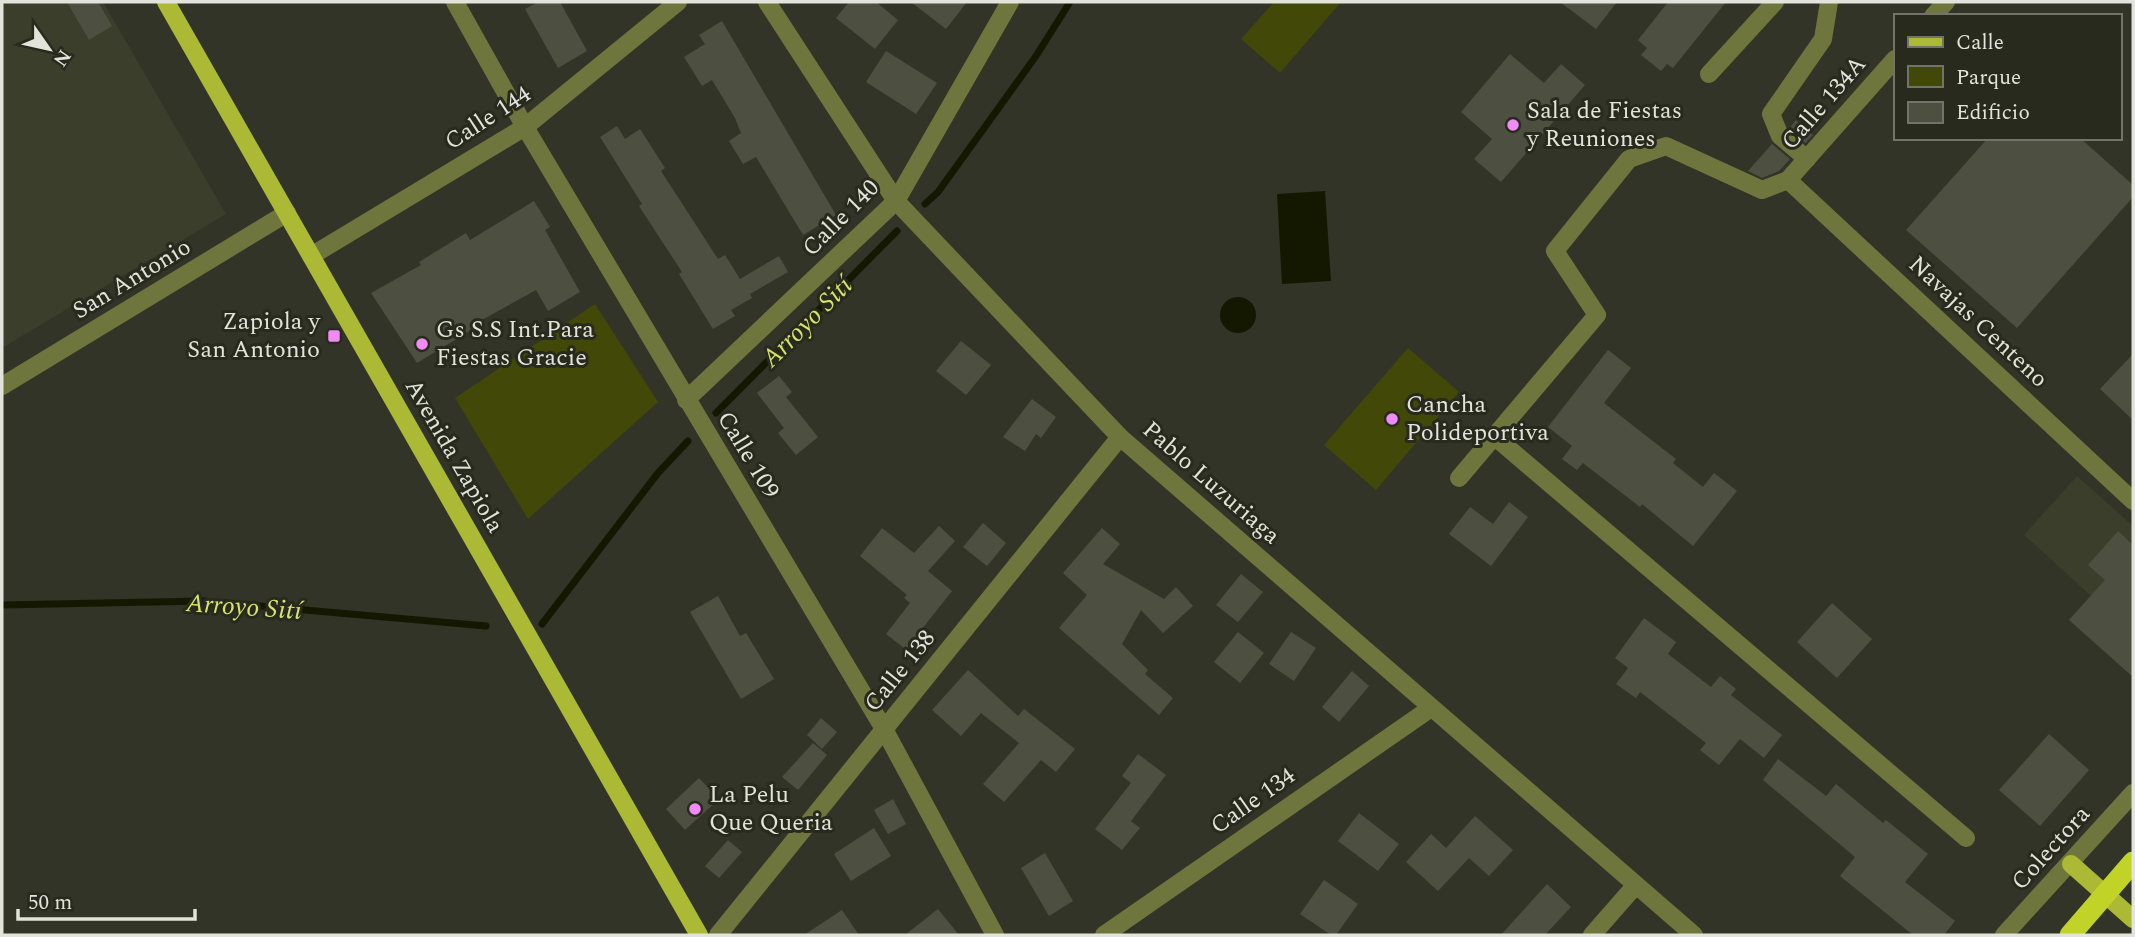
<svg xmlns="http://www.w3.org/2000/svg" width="2135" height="937" font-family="Spectral,serif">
<rect width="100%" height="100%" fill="#323427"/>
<g fill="#3a3e2a">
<path d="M2 2H103L226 214 2 348Z"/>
<path d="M2077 476 2133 526V634L2024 535Z"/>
</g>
<g fill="#424807">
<path d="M1274 2H1341L1280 73 1241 39Z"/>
<path d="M595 304 658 402 528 519 455 398Z"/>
<path d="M1408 348 1459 392 1376 490 1324 445Z"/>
</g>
<g fill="#151800">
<path d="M1325 191 1331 281 1282 284 1277 194Z"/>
<circle cx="1238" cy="315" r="18"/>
</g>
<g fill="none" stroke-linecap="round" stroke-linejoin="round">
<g stroke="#151800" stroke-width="7">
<path d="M925 204 938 192 1036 56 1070 2"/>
<path d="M716 413 897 231"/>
<path d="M2 605 203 601 486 626"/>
<path d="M542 624 658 473 688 441"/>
</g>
</g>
<g fill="#4d5041">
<path d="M67 2H98L112 26 89 40Z"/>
<path d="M538 2H560L587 51 558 68 525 9Z"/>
<path d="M849 2H876L898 20 875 49 836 18Z"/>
<path d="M911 2H967L946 29Z"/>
<path d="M1560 2H1617L1596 29Z"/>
<path d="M1668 2H1726L1673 68 1667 64 1661 71 1641 55 1647 48 1638 40Z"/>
<path d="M722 21 836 215 803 235 756 157 743 164 729 141 741 133 735 118 712 80 702 86 684 57 705 44 699 35Z"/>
<path d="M886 51 937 83 916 114 866 82Z"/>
<path d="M1510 54 1544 83 1561 64 1585 85 1501 182 1474 159 1492 139 1461 112Z"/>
<path d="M1796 120 1813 135 1805 143 1789 129Z"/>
<path d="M617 126 625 139 640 129 665 168 661 171 718 259 725 255 740 279 779 256 788 272 750 294 752 298 731 310 735 316 713 329 679 274 682 272 639 206 642 204 600 137Z"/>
<path d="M1988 138H2080L2133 185V197L2017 328 1906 230Z"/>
<path d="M1772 144 1790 159 1779 171 1762 178 1748 171Z"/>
<path d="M534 201 550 227 545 230 580 292 548 311 536 290 471 326 473 329 417 363 371 293 421 265 419 262 466 233 470 240Z"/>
<path d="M961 341 991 365 966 395 936 371Z"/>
<path d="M1608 350 1631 368 1604 403 1676 459 1673 463 1703 487 1714 473 1737 491 1693 546 1642 504 1640 507 1583 463 1577 470 1562 459 1572 446 1548 427Z"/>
<path d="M2133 354V420L2100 389Z"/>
<path d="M779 376 792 392 786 397 818 437 796 455 778 433 784 428 757 393Z"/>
<path d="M1032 399 1056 417 1041 438 1036 434 1025 451 1003 437Z"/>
<path d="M1509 502 1528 517 1491 566 1449 534 1470 507 1493 524Z"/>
<path d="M983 523 1006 543 987 566 963 547Z"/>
<path d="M939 526 955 541 928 571 952 591 918 634 921 637 909 652 886 634 910 603 904 598 907 595 860 556 882 528 914 553Z"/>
<path d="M1102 528 1120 544 1103 564 1164 599 1176 587 1193 606 1163 633 1141 610 1122 644 1148 670 1145 674 1173 698 1159 715 1059 628 1087 595 1063 573Z"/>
<path d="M2118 531 2133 545V677L2069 620 2105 580 2088 565Z"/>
<path d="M1241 574 1263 592 1238 622 1216 605Z"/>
<path d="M718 596 740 636 746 633 774 679 741 699 690 612Z"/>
<path d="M1832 603 1872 639 1837 678 1797 642Z"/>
<path d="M1644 618 1676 642 1668 654 1711 687 1720 676 1736 689 1731 695 1782 735 1764 758 1740 739 1719 765 1700 750 1706 743 1640 692 1636 698 1616 684 1628 668 1615 658Z"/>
<path d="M1238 632 1264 653 1240 683 1214 662Z"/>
<path d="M1291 632 1316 648 1294 681 1269 664Z"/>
<path d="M968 670 1018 716 1024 709 1075 749 1056 772 1041 760 1004 802 983 784 1019 743 981 713 961 736 932 710Z"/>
<path d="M1352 671 1369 686 1339 722 1322 707Z"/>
<path d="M821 718 837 732 822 749 807 735Z"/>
<path d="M2049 734 2089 770 2040 826 1999 790Z"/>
<path d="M813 743 827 755 798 790 782 777Z"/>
<path d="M1138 754 1166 775 1131 821 1140 828 1122 850 1095 829 1131 783 1122 776Z"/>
<path d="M1778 759 1826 796 1836 784 1883 823 1886 820 1928 854 1905 882 1955 921 1944 935H1913L1840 876 1855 857 1763 780Z"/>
<path d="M699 778 719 799 685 830 666 809Z"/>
<path d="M893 799 906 824 888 834 874 810Z"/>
<path d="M1359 813 1399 844 1378 871 1338 841Z"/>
<path d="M1475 816 1513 850 1489 876 1469 858 1438 891 1406 862 1431 834 1446 848Z"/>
<path d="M874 828 891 856 851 881 834 854Z"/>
<path d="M728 840 742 852 719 878 705 866Z"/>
<path d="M1045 853 1073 901 1049 916 1021 868Z"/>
<path d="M1324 880 1358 904 1336 935H1331L1300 914Z"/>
<path d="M1547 884 1571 907 1545 935H1501Z"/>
<path d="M938 909 959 935H905Z"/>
<path d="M842 910 859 935H804Z"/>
</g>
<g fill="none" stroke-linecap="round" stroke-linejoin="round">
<g stroke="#6f763d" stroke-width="18">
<path d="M455 2 525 127 884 729 995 935"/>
<path d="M767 2 896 201 1120 437 1694 935"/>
<path d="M1933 16 1946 2"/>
<path d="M1709 74 1775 2"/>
<path d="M1807 159 1780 136 1771 114 1823 39 1829 2"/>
<path d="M1788 180 2133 501"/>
<path d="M311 256 525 127 678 2"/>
<path d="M2 386 287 213"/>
<path d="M686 400 896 201 1010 2"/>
<path d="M1495 437 1966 838"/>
<path d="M1459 478 1597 315 1555 251 1629 159 1666 146 1762 190 1788 180 1895 59"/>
<path d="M718 935 1120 437"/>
<path d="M1104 935 1431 708"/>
<path d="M1592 935 1635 886"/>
<path d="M2004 935 2133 793"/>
</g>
<g stroke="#abb934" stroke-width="18">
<path d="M166 2 699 935"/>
<path d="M2071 864 2133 919"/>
</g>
<path stroke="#c2d327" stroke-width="21" d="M2070 935 2133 862"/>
</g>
<g fill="#f08bf5" stroke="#282a1d" stroke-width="2.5">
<circle cx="1513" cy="125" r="7"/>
<rect x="327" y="329" width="14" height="14" rx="3.5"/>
<circle cx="422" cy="344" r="7"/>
<circle cx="1392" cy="419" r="7"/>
<circle cx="695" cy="809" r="7"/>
</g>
<g text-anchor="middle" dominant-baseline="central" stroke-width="6" stroke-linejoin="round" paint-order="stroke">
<g font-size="24" fill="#e2e3db" stroke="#282a1d">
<text transform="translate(1824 103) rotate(-49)">Calle 134A</text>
<text transform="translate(488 118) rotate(-33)">Calle 144</text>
<text transform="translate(841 218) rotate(-45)">Calle 140</text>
<text transform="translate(132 279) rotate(-31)">San Antonio</text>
<text transform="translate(1978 322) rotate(43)">Navajas Centeno</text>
<text transform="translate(748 455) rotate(59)">Calle 109</text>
<text transform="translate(454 456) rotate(60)">Avenida Zapiola</text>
<text transform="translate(1211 483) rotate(41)">Pablo Luzuriaga</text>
<text transform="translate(900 671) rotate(-51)">Calle 138</text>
<text transform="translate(1253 801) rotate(-35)">Calle 134</text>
<text transform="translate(2051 848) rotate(-48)">Colectora</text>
</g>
<g font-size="24" fill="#e2e3db" stroke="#282a1d" text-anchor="start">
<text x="1527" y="111">Sala de Fiestas<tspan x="1527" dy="28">y Reuniones</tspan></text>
<text x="320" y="322" text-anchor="end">Zapiola y<tspan x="320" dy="28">San Antonio</tspan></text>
<text x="436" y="330">Gs S.S Int.Para<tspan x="436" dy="28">Fiestas Gracie</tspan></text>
<text x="1406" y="405">Cancha<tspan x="1406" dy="28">Polideportiva</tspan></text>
<text x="709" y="795">La Pelu<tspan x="709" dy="28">Que Queria</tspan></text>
</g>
<g font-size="26" font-style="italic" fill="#d5e569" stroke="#282a1d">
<text transform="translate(807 322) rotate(-45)">Arroyo Sití</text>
<text transform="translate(244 607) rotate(4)">Arroyo Sití</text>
</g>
</g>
<rect width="2135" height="937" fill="none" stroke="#e2e3db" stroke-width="7"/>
<rect x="1894" y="14" width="228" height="126" fill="#282a1d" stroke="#727469" stroke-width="2"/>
<rect x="1908" y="37" width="35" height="10" fill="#abb934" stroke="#727469" stroke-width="2"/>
<text x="1956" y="49" font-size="21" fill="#e2e3db">Calle</text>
<rect x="1908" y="66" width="35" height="21" fill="#424807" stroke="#727469" stroke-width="2"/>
<text x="1956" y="84" font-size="21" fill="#e2e3db">Parque</text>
<rect x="1908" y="102" width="35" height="21" fill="#4d5041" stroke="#727469" stroke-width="2"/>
<text x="1956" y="119" font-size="21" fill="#e2e3db">Edificio</text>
<g transform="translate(49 49) rotate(124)" stroke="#282a1d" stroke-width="5" paint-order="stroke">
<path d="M0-5L12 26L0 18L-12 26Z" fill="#e2e3db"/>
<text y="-10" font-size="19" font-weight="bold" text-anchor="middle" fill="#e2e3db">N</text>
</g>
<path d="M18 909v10h177v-10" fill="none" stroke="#e2e3db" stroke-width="3.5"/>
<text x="28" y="909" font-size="21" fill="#e2e3db" stroke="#282a1d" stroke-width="5" paint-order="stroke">50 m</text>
</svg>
